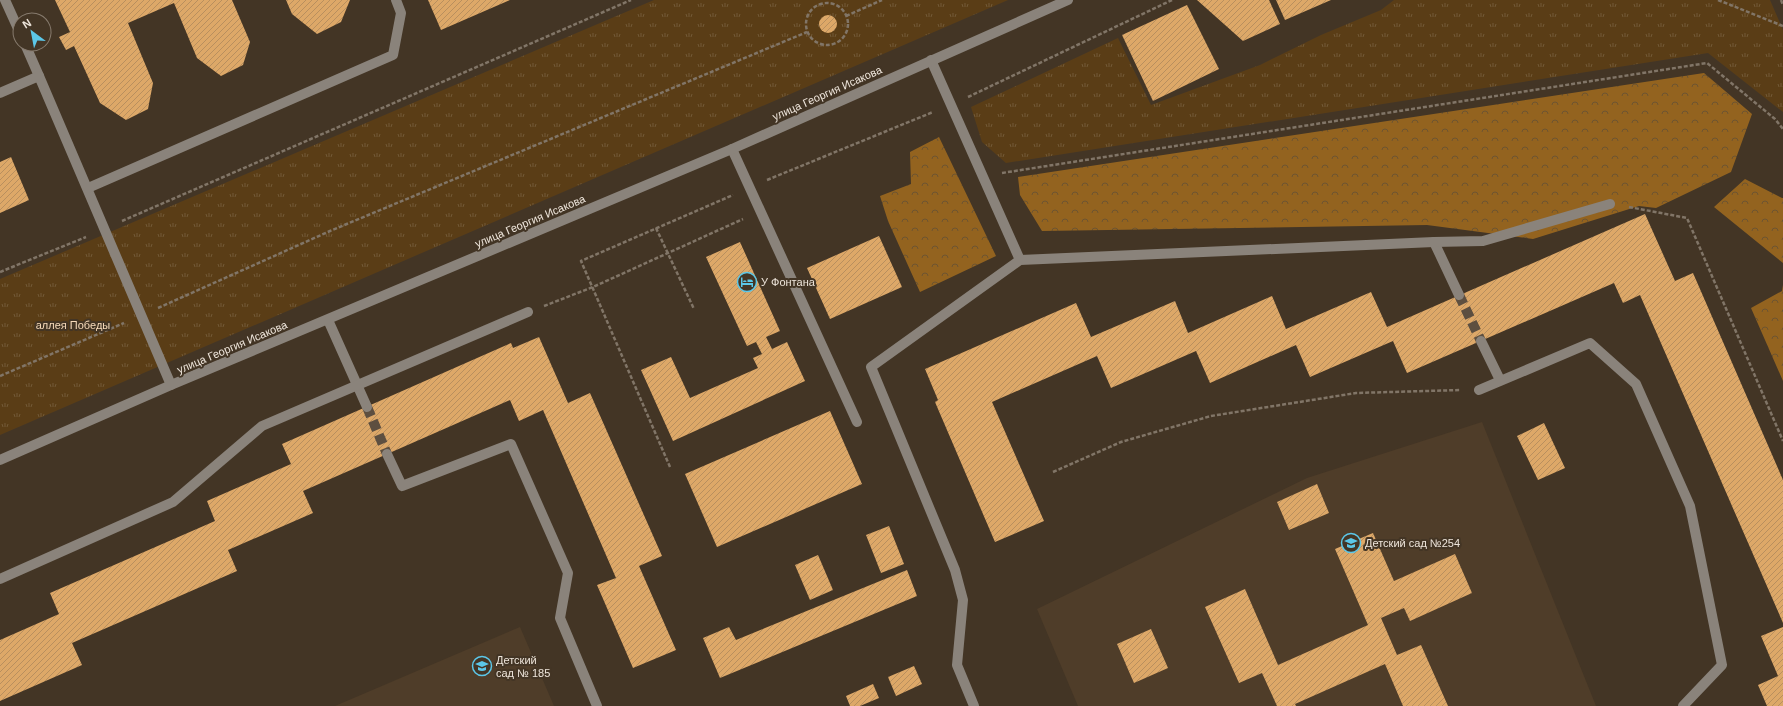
<svg xmlns="http://www.w3.org/2000/svg" width="1783" height="706" font-family="Arial,sans-serif">
<defs>
<pattern id="grass-tufts" width="24" height="20" patternUnits="userSpaceOnUse"><rect width="24" height="20" fill="#5a3d16"/><path d="M3 7l-1-3M5 7V3M7 7l1-3M15 17l-1-3M17 17v-4M19 17l1-3" fill="none" stroke="#725937"/></pattern>
<pattern id="forest-crowns" width="20" height="18" patternUnits="userSpaceOnUse"><rect width="20" height="18" fill="#93631f"/><path d="M2 6a3 3 0 1 1 6 0M12 15a3 3 0 1 1 6 0" fill="none" stroke="#6d5430"/></pattern>
<pattern id="building-hatch" width="6" height="6" patternUnits="userSpaceOnUse"><rect width="6" height="6" fill="#dda868"/><path d="M-1 1l2-2M0 6l6-6M5 7l2-2" fill="none" stroke="#b88f5e"/></pattern>
</defs>
<rect width="100%" height="100%" fill="#433525"/>
<g fill="#4f3d29">
<path d="M1482 422 1596 706H1078L1037 609 1307 478Z"/>
<path d="M520 627 554 706H335Z"/>
</g>
<g fill="url(#grass-tufts)">
<path d="M654 0H1008L0 435V279Z"/>
<path d="M1394 0H1770L1783 30V112L1708 53 1006 163 982 142 971 107 1118 38 1151 105 1260 65 1321 35 1381 10Z"/>
</g>
<g fill="url(#forest-crowns)">
<path d="M1704 73 1752 114 1731 172 1656 208 1639 206 1533 239 1427 225 1042 231 1020 195 1018 177Z"/>
<path d="M939 137 996 256 920 292 888 221 880 196 911 184 910 152Z"/>
<path d="M1745 179 1782 198H1783V263L1714 207Z"/>
<path d="M1783 285V381L1751 308 1782 291Z"/>
</g>
<g fill="url(#building-hatch)">
<path d="M55 0H232L250 42 243 65 221 76 197 58 174 3 128 23 153 83 148 109 126 120 100 103 74 46 66 50 59 37 70 32Z"/>
<path d="M286 0H350L341 22 317 34 292 14Z"/>
<path d="M428 0H510L441 30Z"/>
<path d="M1197 0H1269L1280 24 1243 41Z"/>
<path d="M1276 0H1331L1285 20Z"/>
<path d="M1187 5 1219 69 1153 101 1122 35Z"/>
<circle cx="828" cy="24" r="9"/>
<path d="M11 157 29 200 0 213V162Z"/>
<path d="M1645 214 1675 281 1693 273 1783 480V623L1640 295 1623 303 1614 283 1407 373 1393 341 1310 377 1296 345 1210 383 1196 351 1111 388 1097 356 992 402 1044 521 995 542 935 402 938 400 925 369 1076 303 1091 337 1175 301 1188 333 1272 296 1286 329 1371 292 1387 327Z"/>
<path d="M879 236 902 287 830 319 807 268Z"/>
<path d="M740 242 780 331 766 337 772 349 787 342 805 381 673 441 641 370 671 357 690 398 758 368 753 358 762 354 756 342 747 346 706 257Z"/>
<path d="M539 337 568 403 590 393 662 556 639 566 676 650 633 668 597 585 616 578 543 410 519 421 510 400 303 491 313 513 228 550 237 571 72 643 82 665 0 701V640L59 614 50 593 215 521 207 501 291 464 282 444 511 343 513 348Z"/>
<path d="M830 411 862 484 717 547 685 474Z"/>
<path d="M1544 423 1565 468 1538 480 1517 436Z"/>
<path d="M1317 484 1329 513 1289 530 1277 502Z"/>
<path d="M889 526 904 564 881 573 866 535Z"/>
<path d="M1373 533 1394 581 1455 554 1472 593 1410 621 1404 608 1381 618 1397 655 1421 645 1448 706H1403L1385 664 1295 704 1296 706H1277L1262 673 1239 683 1205 607 1245 589 1278 665 1368 625 1335 549Z"/>
<path d="M818 555 833 590 810 600 795 565Z"/>
<path d="M907 570 917 596 720 678 703 638 729 627 736 640Z"/>
<path d="M1783 627V706H1767L1758 685 1778 676 1761 636Z"/>
<path d="M1151 629 1168 668 1134 683 1117 644Z"/>
<path d="M914 666 922 684 896 696 888 677Z"/>
<path d="M873 684 879 698 860 706H850L846 696Z"/>
</g>
<g fill="none" stroke-linecap="round" stroke-linejoin="round">
<g stroke="#5d4f40" stroke-width="10" stroke-dasharray="10 5" stroke-linecap="butt">
<path d="M1459 295 1481 341"/>
<path d="M367 407 387 454"/>
</g>
<g stroke="#817567" stroke-width="2.5" stroke-dasharray="4 2" stroke-linecap="butt">
<path d="M1718 0 1783 26"/>
<path d="M1781 0 1783 5"/>
<circle cx="827" cy="24" r="21"/>
<path d="M846 16 882 0"/>
<path d="M968 97 1172 0"/>
<path d="M1002 173 1707 63 1775 119 1783 129"/>
<path d="M767 180 933 112"/>
<path d="M1629 207 1687 218 1783 441"/>
<path d="M122 221 631 0"/>
<path d="M656 228 694 309"/>
<path d="M0 272 86 237"/>
<path d="M544 306 593 287 743 219"/>
<path d="M158 308 330 231 807 32"/>
<path d="M0 376 124 323"/>
<path d="M670 467 581 261 733 195"/>
<path d="M1053 472 1121 442 1211 416 1356 393 1461 390"/>
</g>
<g stroke="#8a837b" stroke-width="10">
<path d="M5 0 20 33"/>
<path d="M25 44 39 76"/>
<path d="M931 60 1020 260"/>
<path d="M0 93 39 76 171 385"/>
<path d="M732 149 857 422"/>
<path d="M88 188 393 55 401 13 396 0"/>
<path d="M1434 242 1459 295"/>
<path d="M328 320 367 407"/>
<path d="M1481 341 1500 380"/>
<path d="M1479 390 1590 343 1636 384 1690 506 1722 665 1683 706"/>
<path d="M387 454 402 486 511 444 568 573 560 618 597 706"/>
<path d="M0 460 171 385 732 149 1068 0"/>
<path d="M0 579 173 502 262 426 528 312"/>
<path d="M974 706 957 665 963 600 955 570 871 367 1020 260 1434 242 1483 241 1610 204"/>
</g>
</g>
<defs>
<symbol id="hotel-ring" viewBox="-11 -11 22 22"><circle r="9.5" fill="#433525" stroke="#5cc7e8" stroke-width="1.5"/><path d="M-6-4.5h1.5V1H6V5H4.5V3h-9V5H-6ZM-4 0a1.8 1.8 0 1 1 3.6 0ZM.5 0V-2.5h3Q6-2.5 6 0Z" fill="#5cc7e8"/></symbol>
<symbol id="school-ring" viewBox="-11 -11 22 22"><circle r="9.5" fill="#433525" stroke="#5cc7e8" stroke-width="1.5"/><path d="M0-5L7-2L0 1L-7-2ZM-4 1L0 2.5L4 1V4Q0 6-4 4Z" fill="#5cc7e8"/></symbol>
</defs>
<g fill-rule="evenodd">
<use href="#hotel-ring" x="736" y="271" width="22" height="22"/>
<use href="#school-ring" x="1340" y="532" width="22" height="22"/>
<use href="#school-ring" x="471" y="655" width="22" height="22"/>
</g>
<g text-anchor="middle" dominant-baseline="central" stroke-width="4" stroke-linejoin="round" paint-order="stroke">
<g font-size="11" fill="#eee5db" stroke="#433525">
<text transform="translate(827 93) rotate(-24)">улица Георгия Исакова</text>
<text transform="translate(530 221) rotate(-23)">улица Георгия Исакова</text>
<text transform="translate(232 347) rotate(-23)">улица Георгия Исакова</text>
</g>
<g font-size="11" fill="#eee5db" stroke="#433525" text-anchor="start">
<text x="761" y="282">У Фонтана</text>
<text x="1365" y="543">Детский сад №254</text>
<text x="496" y="660">Детский<tspan x="496" dy="13">сад № 185</tspan></text>
</g>
<g font-size="11" fill="#f6daba" stroke="#433525">
<text x="73" y="325">аллея Победы</text>
</g>
</g>
<g transform="translate(32 32) rotate(328)"><circle r="19" fill="#433525" stroke="#877b6e"/>
<path d="M0-3L7 15L0 10L-7 15Z" fill="#5cc7e8"/>
<text y="-6" font-size="11" font-weight="bold" text-anchor="middle" fill="#eee5db">N</text>
</g>
</svg>
